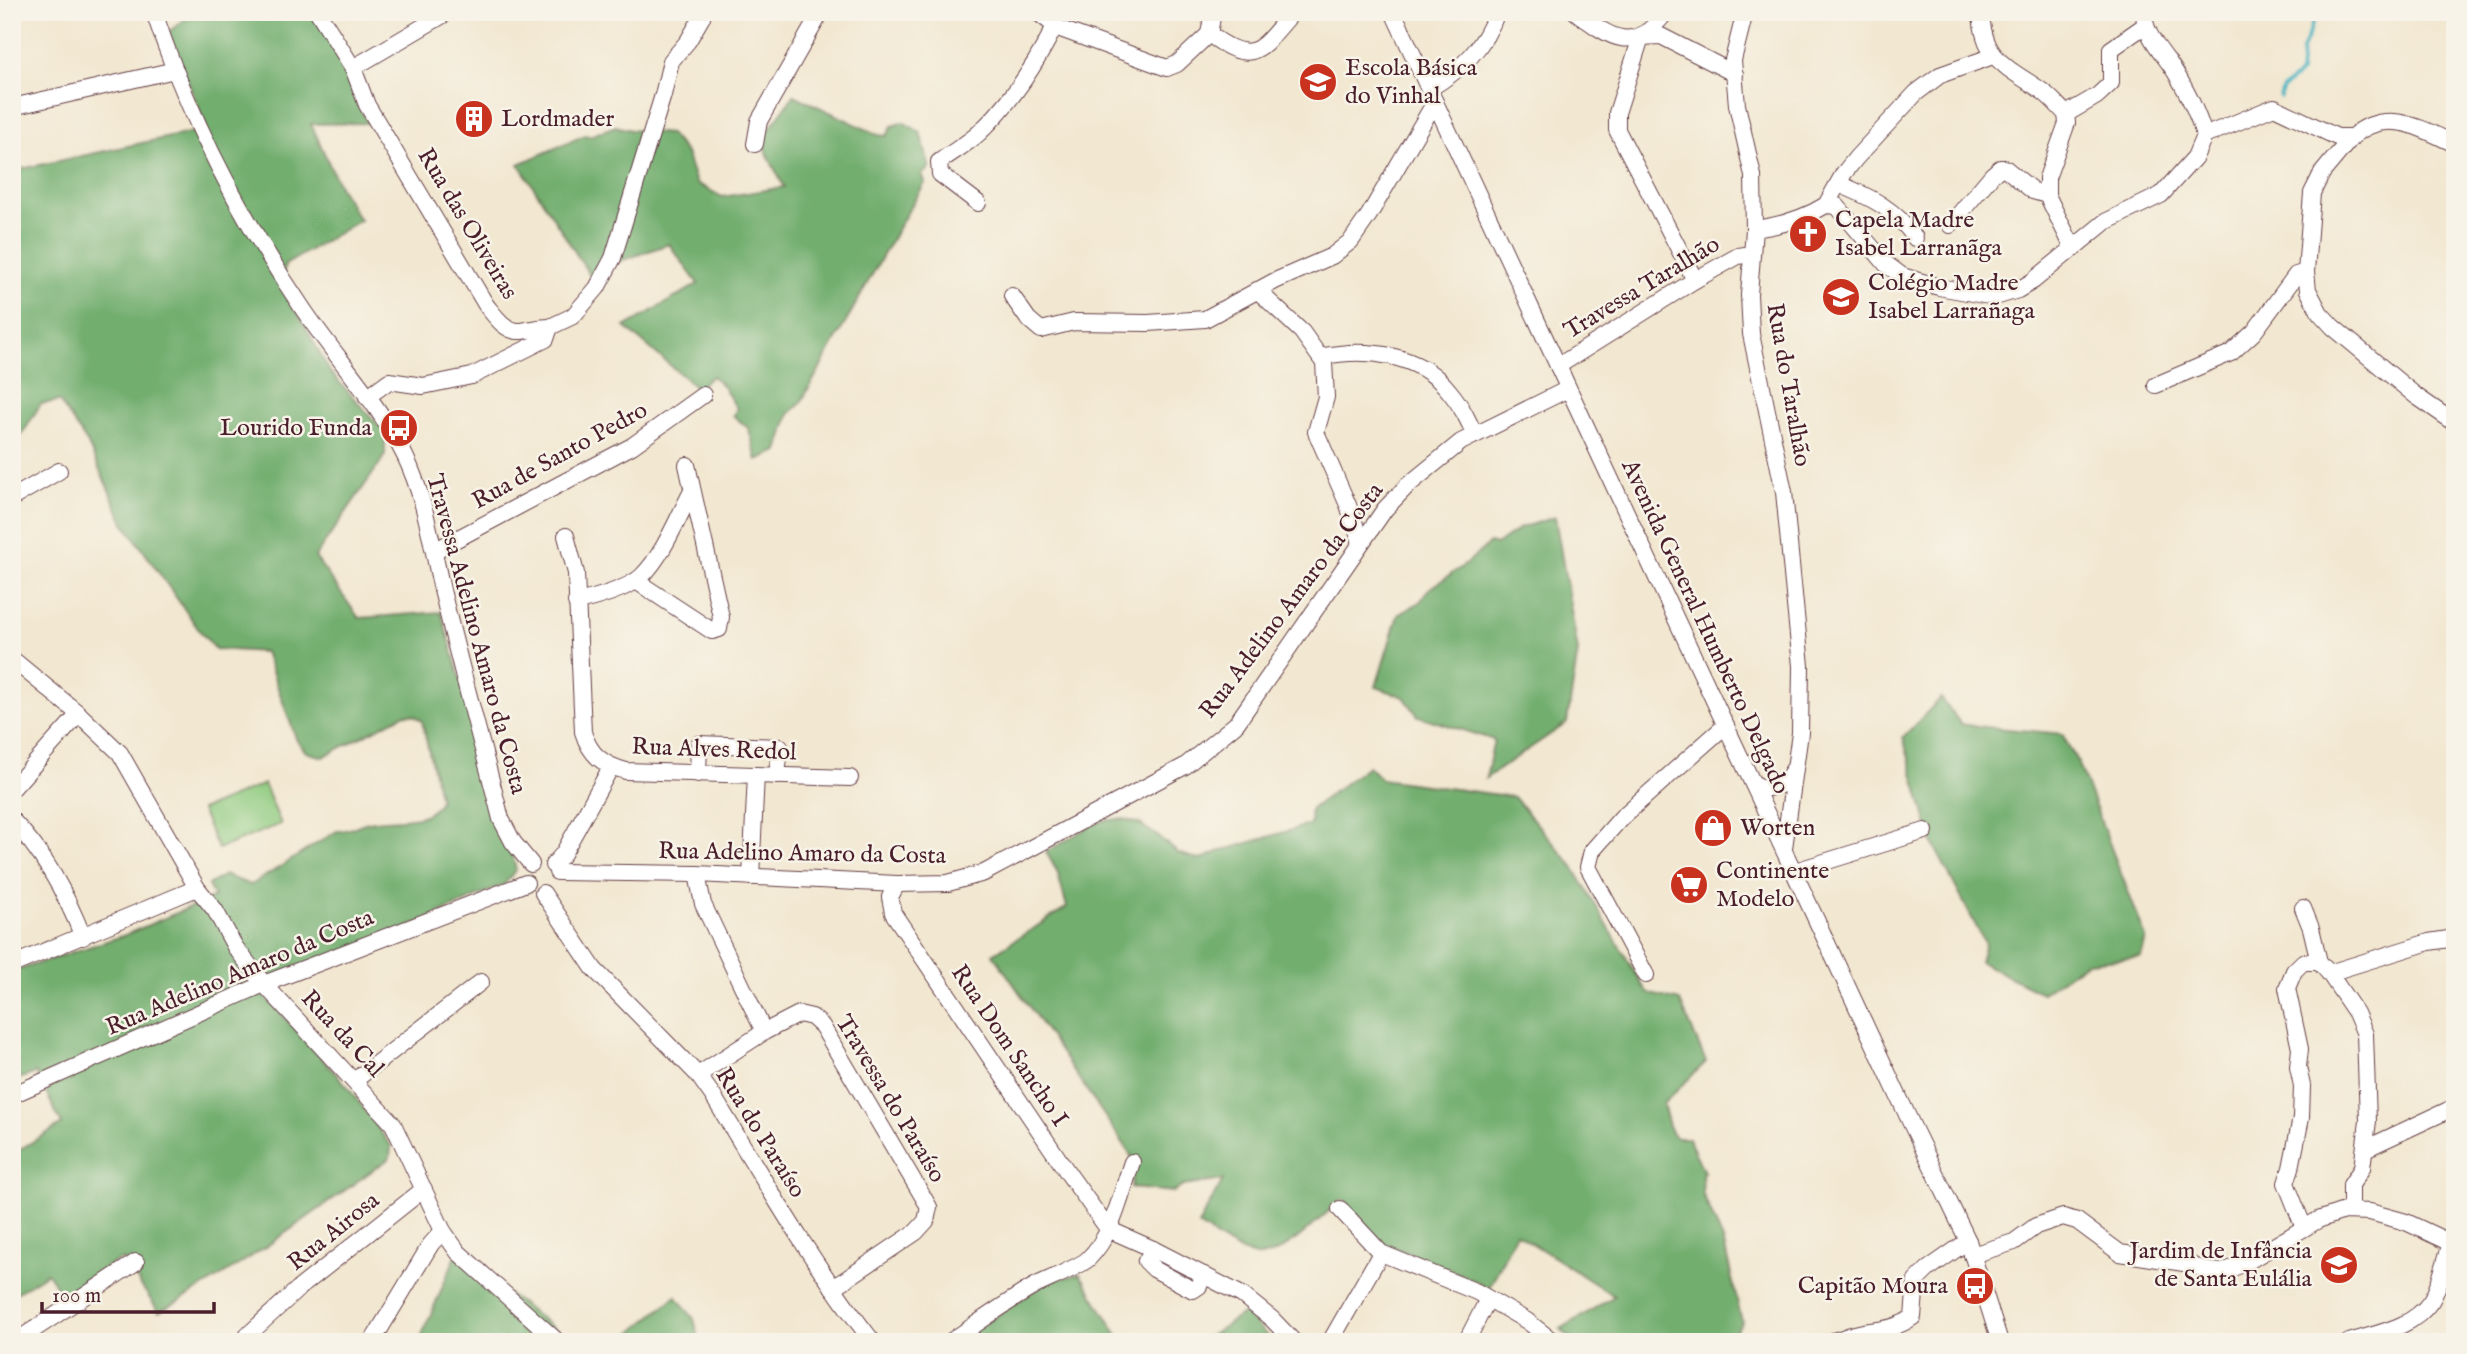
<svg xmlns="http://www.w3.org/2000/svg" width="2467" height="1354" font-family="'IM FELL English',serif">
<rect width="100%" height="100%" fill="#f7f3e8"/>
<filter id="ink" filterUnits="userSpaceOnUse"><feTurbulence type="fractalNoise" baseFrequency=".0143" numOctaves="2"/><feDisplacementMap in="SourceGraphic" scale="14" xChannelSelector="R" yChannelSelector="G"/><feConvolveMatrix kernelMatrix="1 2 1 2 8 2 1 2 1" color-interpolation-filters="sRGB"/></filter>
<filter id="wash" filterUnits="userSpaceOnUse"><feTurbulence type="fractalNoise" baseFrequency=".00686" numOctaves="4" result="noise"/><feDisplacementMap in="SourceGraphic" scale="28" xChannelSelector="R" yChannelSelector="G"/><feGaussianBlur stdDeviation="1.57" result="paint"/><feColorMatrix in="noise" values="0 0 0 0 0 0 0 0 0 0 0 0 0 0 0 0 0 1.4 0 .05"/><feComposite in="paint" operator="in"/></filter>
<g filter="url(#wash)">
<rect width="100%" height="100%" fill="#f2e7d0"/>
<path fill="#8eca7f" stroke="#6c7455" stroke-width="2" d="M264 784 281 824 218 849 201 810Z"/>
<g fill="#72ae6e" stroke="#5e664c" stroke-width="2">
<path d="M188 12H313L335 51 354 90 351 92 368 123 311 124 340 188 360 220 285 265 282 284 330 372 385 432V456L315 557 359 618 441 612 516 869 505 884 262 993 347 1086 391 1146 390 1158C315 1211 241 1269 159 1312L123 1259 108 1266 62 1296 47 1273 12 1296V1154L62 1124 36 1073 12 1081V972L125 935 214 897 208 885 224 875 251 885 337 831C348 832 358 824 369 822 392 816 429 826 440 800L422 721 414 715 405 714 323 757 306 752 297 741 265 652 215 649 199 630 124 523 88 444 59 401 41 404C32 416 22 439 12 447V171L193 132 206 126 168 32 188 17Z"/>
<path d="M794 95 878 135 887 136 892 126 903 122 920 132 930 168 922 174 925 183 902 221 800 404 789 414 778 451 757 460 749 429 733 415 737 409 722 385 712 376 697 388 625 327 698 284 669 244 600 268 591 277 519 164 585 135 590 136 615 126 631 130 670 134 686 153 696 183 722 197 784 187 766 152 763 138Z"/>
<path d="M1555 517 1578 651 1567 723 1486 778 1494 740 1418 716 1404 697 1376 687 1398 615 1420 602 1428 590 1466 564 1490 543 1496 545 1520 528Z"/>
<path d="M1941 698 1961 724C1994 729 2028 730 2062 734L2079 765 2146 938 2141 957 2087 962 2042 993 1980 962 1985 943 1933 844 1903 737Z"/>
<path d="M1368 766 1381 779 1514 797 1572 865 1647 993 1680 1001 1706 1062 1663 1104 1671 1133 1676 1138H1688L1704 1172 1702 1173 1703 1195 1723 1240 1742 1322 1727 1342H1574L1561 1329 1614 1296 1516 1233 1489 1289 1458 1273 1377 1241 1365 1224 1342 1199C1324 1214 1281 1261 1256 1256 1238 1253 1214 1235 1198 1225L1223 1180 1183 1186 1174 1192 1131 1188 1135 1164 1128 1150 993 954 1067 907 1057 871 1046 852 1094 824 1105 820 1124 819 1140 824 1160 838 1178 853 1200 860 1218 852 1311 824 1310 810Z"/>
<path d="M456 1255 572 1342H419Z"/>
<path d="M1080 1274 1122 1342H957L1049 1281Z"/>
<path d="M676 1296 694 1319 700 1342H620Z"/>
<path d="M1244 1313 1274 1342H1201Z"/>
</g>
<g fill="none" stroke-linecap="round" stroke-linejoin="round">
<path stroke="#45b3c2" stroke-width="3.5" d="M2280 97 2283 88 2300 74 2302 50 2317 12"/>
</g>
</g>
<g filter="url(#ink)">
<g fill="none" stroke-linecap="round" stroke-linejoin="round">
<defs>
<g id="minor">
<path d="M154 12C188 116 242 219 303 309 336 358 379 403 405 456 426 499 432 548 443 594 461 669 482 744 501 819L513 842 531 864"/>
<path d="M318 12 353 68 367 105 486 305C495 316 505 332 521 331 531 330 539 327 550 327L546 339 472 376 423 386 389 381 367 397"/>
<path d="M1037 12 1058 28 1167 68 1177 64 1209 34"/>
<path d="M1393 12 1910 1121 1968 1241 2000 1342"/>
<path d="M1576 12C1612 39 1634 55 1666 12"/>
<path d="M1745 12 1733 60 1737 105 1753 176 1754 229 1749 295 1751 334 1784 492 1801 666 1800 733 1784 848"/>
<path d="M1981 12C1983 61 2008 67 2042 91 2051 97 2058 106 2066 114L2067 123 2047 178V195L2073 248"/>
<path d="M2144 12C2144 37 2165 54 2177 75 2188 94 2199 115 2204 136"/>
<path d="M1209 34C1256 69 1261 47 1293 12"/>
<path d="M1209 34 1213 12"/>
<path d="M353 68 448 12"/>
<path d="M1429 89C1462 69 1484 48 1497 12"/>
<path d="M12 107 175 70"/>
<path d="M2066 114 2097 96 2111 83V49L2144 26"/>
<path d="M2352 137 2322 173 2312 193 2306 272 2308 290 2320 313 2333 327 2416 396 2455 423"/>
<path d="M755 144 759 121 821 12"/>
<path d="M1839 184C1870 197 1896 209 1915 238"/>
<path d="M978 203 940 174 939 162C952 152 967 144 979 133 1012 102 1035 66 1055 26"/>
<path d="M1826 205 1844 173 1856 158 1916 93 1940 75 1993 56"/>
<path d="M1950 225 1992 175 2000 168H2005L2033 191 2047 195"/>
<path d="M1754 229C1778 226 1805 218 1826 205L1837 206 1886 264 1902 276 1939 287 1995 297 2018 290 2033 281 2105 222 2161 195 2195 157 2204 136 2274 107 2337 137H2352C2386 107 2420 128 2455 144"/>
<path d="M1695 280 1617 130V113L1641 37 1661 36 1735 74"/>
<path d="M1257 290 1302 332 1324 363 1326 397 1316 432 1348 505 1361 542"/>
<path d="M1012 296 1028 319 1041 330 1074 322 1148 323 1205 319 1275 281 1332 256 1351 241 1369 215 1435 102"/>
<path d="M550 327 573 316 597 288 613 258 663 95 671 61 688 41 702 17V12"/>
<path d="M1320 357C1365 347 1420 353 1450 392 1461 405 1468 420 1475 435"/>
<path d="M1558 366 1695 280 1738 256 1751 254"/>
<path d="M2156 385 2231 353 2254 332 2296 275 2306 272"/>
<path d="M12 498 59 471"/>
<path d="M566 536 576 573 583 732C590 755 603 765 626 771L850 778"/>
<path d="M434 551 632 446 703 395"/>
<path d="M636 581 712 631 719 629 721 617 687 465"/>
<path d="M576 602C593 599 630 588 642 576 664 554 677 519 692 491"/>
<path d="M12 659 79 714 120 753 197 888 215 910 235 947 264 984 393 1124 443 1231 458 1252 558 1342"/>
<path d="M698 774 699 744 780 747 777 776"/>
<path d="M1753 783 1764 789 1784 784 1793 770"/>
<path d="M12 789 79 714"/>
<path d="M12 820C45 854 66 894 83 937"/>
<path d="M553 865 563 854 611 767"/>
<path d="M1795 871 1925 831"/>
<path d="M557 872 697 874 897 884 948 883 984 873 1185 766 1236 724 1385 509 1407 486 1461 442 1568 389"/>
<path d="M697 874 703 904 764 1032"/>
<path d="M751 877 756 775"/>
<path d="M897 884 890 897 893 913 1070 1176 1108 1229 1153 1249 1242 1295 1272 1319 1294 1342"/>
<path d="M543 893 594 969 698 1075 713 1096C764 1180 812 1264 873 1342"/>
<path d="M2303 908 2311 928 2319 962 2329 973 2356 1013 2365 1034 2368 1121 2362 1168 2351 1185V1211"/>
<path d="M12 965 197 888"/>
<path d="M2329 973 2429 942 2455 938"/>
<path d="M1646 975 1588 867 1592 851 1622 817 1726 725"/>
<path d="M698 1075 764 1032 799 1014 812 1017 822 1026 929 1207 926 1221 916 1232 833 1288"/>
<path d="M354 1081 481 982"/>
<path d="M12 1095 264 984 526 883"/>
<path d="M2365 1149 2455 1107"/>
<path d="M1340 1209 1381 1253 1477 1292 1527 1321 1554 1342"/>
<path d="M2304 1228 2286 1183 2291 1168 2301 1118 2302 1086 2298 1067 2300 1049 2287 988 2294 971 2303 962H2319"/>
<path d="M1153 1249 1146 1261 1154 1269 1193 1290 1199 1286 1204 1275"/>
<path d="M1972 1255 2014 1242 2036 1226 2063 1217 2077 1221 2120 1253 2184 1263 2209 1271 2223 1272 2245 1263 2318 1220 2344 1211 2370 1212 2406 1222 2455 1245"/>
<path d="M15 1342 136 1262"/>
<path d="M244 1342 248 1335 298 1289 424 1189"/>
<path d="M372 1342 431 1244 443 1231"/>
<path d="M950 1342C978 1323 1006 1302 1035 1286 1047 1280 1081 1266 1088 1259 1113 1235 1121 1194 1132 1162"/>
<path d="M1330 1342 1381 1253"/>
<path d="M1466 1342 1488 1299"/>
<path d="M1830 1342C1841 1339 1852 1334 1864 1332 1883 1329 1896 1329 1913 1317L1916 1281 1928 1269 1968 1241"/>
<path d="M2349 1342C2378 1333 2413 1328 2431 1301 2440 1287 2445 1260 2451 1243"/>
</g>
</defs>
<use href="#minor" stroke="#633d44" stroke-width="18"/>
<use href="#minor" stroke="#fff" stroke-width="16"/>
</g>
</g>
<defs>
<symbol id="school-disc" viewBox="-11 -11 22 22"><circle r="9.5" fill="#c8321e" stroke="#f7f3e8"/><path d="M0-5L7-2L0 1L-7-2ZM-4 1L0 2.5L4 1V4Q0 6-4 4Z" fill="#fff"/></symbol>
<symbol id="building-disc" viewBox="-11 -11 22 22"><circle r="9.5" fill="#c8321e" stroke="#f7f3e8"/><path d="M-4-6H4V6H1V3H-1V6H-4ZM-2.5-4.3h1.7v1.8h-1.7ZM.8-4.3h1.7v1.8H.8ZM-2.5-1h1.7V.8h-1.7ZM.8-1h1.7V.8H.8Z" fill="#fff"/></symbol>
<symbol id="church-disc" viewBox="-11 -11 22 22"><circle r="9.5" fill="#c8321e" stroke="#f7f3e8"/><path d="M-1.2-6h2.4v3.5h3.3v2.4h-3.3V6h-2.4V-.1h-3.3v-2.4h3.3Z" fill="#fff"/></symbol>
<symbol id="bus-disc" viewBox="-11 -11 22 22"><circle r="9.5" fill="#c8321e" stroke="#f7f3e8"/><path d="M-5-6H5V4H4V6H2V4H-2V6H-4V4H-5ZM-3.5-4V0h7V-4ZM-3.5 1.2v1.5H-2V1.2ZM2 1.2v1.5H3.5V1.2Z" fill="#fff"/></symbol>
<symbol id="shop-disc" viewBox="-11 -11 22 22"><circle r="9.5" fill="#c8321e" stroke="#f7f3e8"/><path d="M-5-2.5h2.3a2.7 3.5 0 0 1 5.4 0H5L5.5 6h-11ZM-1.5-2.5h3a1.5 2.3 0 0 0-3 0Z" fill="#fff"/></symbol>
<symbol id="supermarket-disc" viewBox="-11 -11 22 22"><circle r="9.5" fill="#c8321e" stroke="#f7f3e8"/><path d="M-6-5.5h2.5l.6 2H6L4.5 2H-2.5L-4.4-4H-6ZM-1.5 3.2a1.3 1.3 0 1 0 .1 0ZM3 3.2a1.3 1.3 0 1 0 .1 0Z" fill="#fff"/></symbol>
</defs>
<g fill-rule="evenodd">
<use href="#school-disc" x="1296" y="60" width="44" height="44"/>
<use href="#building-disc" x="452" y="97" width="44" height="44"/>
<use href="#church-disc" x="1786" y="212" width="44" height="44"/>
<use href="#school-disc" x="1819" y="275" width="44" height="44"/>
<use href="#bus-disc" x="377" y="406" width="44" height="44"/>
<use href="#shop-disc" x="1691" y="806" width="44" height="44"/>
<use href="#supermarket-disc" x="1667" y="863" width="44" height="44"/>
<use href="#school-disc" x="2317" y="1243" width="44" height="44"/>
<use href="#bus-disc" x="1953" y="1264" width="44" height="44"/>
</g>
<g text-anchor="middle" dominant-baseline="central" stroke-width="5" stroke-linejoin="round" paint-order="stroke">
<g font-size="24" fill="#4a1f2b" stroke="#f7f3e8" text-anchor="start">
<text x="1345" y="68">Escola Básica<tspan x="1345" dy="28">do Vinhal</tspan></text>
<text x="501" y="119">Lordmader</text>
<text x="1835" y="220">Capela Madre<tspan x="1835" dy="28">Isabel Larranãga</tspan></text>
<text x="1868" y="283">Colégio Madre<tspan x="1868" dy="28">Isabel Larrañaga</tspan></text>
<text x="372" y="428" text-anchor="end">Lourido Funda</text>
<text x="1740" y="828">Worten</text>
<text x="1716" y="871">Continente<tspan x="1716" dy="28">Modelo</tspan></text>
<text x="2312" y="1251" text-anchor="end">Jardim de Infância<tspan x="2312" dy="28">de Santa Eulália</tspan></text>
<text x="1948" y="1286" text-anchor="end">Capitão Moura</text>
</g>
<g font-size="24" fill="#4a1f2b" stroke="#f7f3e8">
<text transform="translate(467 224) rotate(59)">Rua das Oliveiras</text>
<text transform="translate(1642 288) rotate(-31)">Travessa Taralhão</text>
<text transform="translate(1788 385) rotate(80)">Rua do Taralhão</text>
<text transform="translate(560 456) rotate(-29)">Rua de Santo Pedro</text>
<text transform="translate(1292 601) rotate(-53)">Rua Adelino Amaro da Costa</text>
<text transform="translate(1705 627) rotate(65)">Avenida General Humberto Delgado</text>
<text transform="translate(476 634) rotate(75)">Travessa Adelino Amaro da Costa</text>
<text transform="translate(714 750) rotate(2)">Rua Alves Redol</text>
<text transform="translate(802 854) rotate(1)">Rua Adelino Amaro da Costa</text>
<text transform="translate(240 973) rotate(-23)">Rua Adelino Amaro da Costa</text>
<text transform="translate(342 1034) rotate(47)">Rua da Cal</text>
<text transform="translate(1009 1046) rotate(56)">Rua Dom Sancho I</text>
<text transform="translate(890 1099) rotate(59)">Travessa do Paraíso</text>
<text transform="translate(760 1133) rotate(58)">Rua do Paraíso</text>
<text transform="translate(334 1232) rotate(-39)">Rua Airosa</text>
</g>
</g>
<rect width="2467" height="1354" fill="none" stroke="#f7f3e8" stroke-width="42"/>
<path d="M42 1302v10h172v-10" fill="none" stroke="#4a1f2b" stroke-width="3.5"/>
<text x="52" y="1302" font-size="21" fill="#4a1f2b" stroke="#f7f3e8" stroke-width="5" paint-order="stroke">100 m</text>
</svg>
